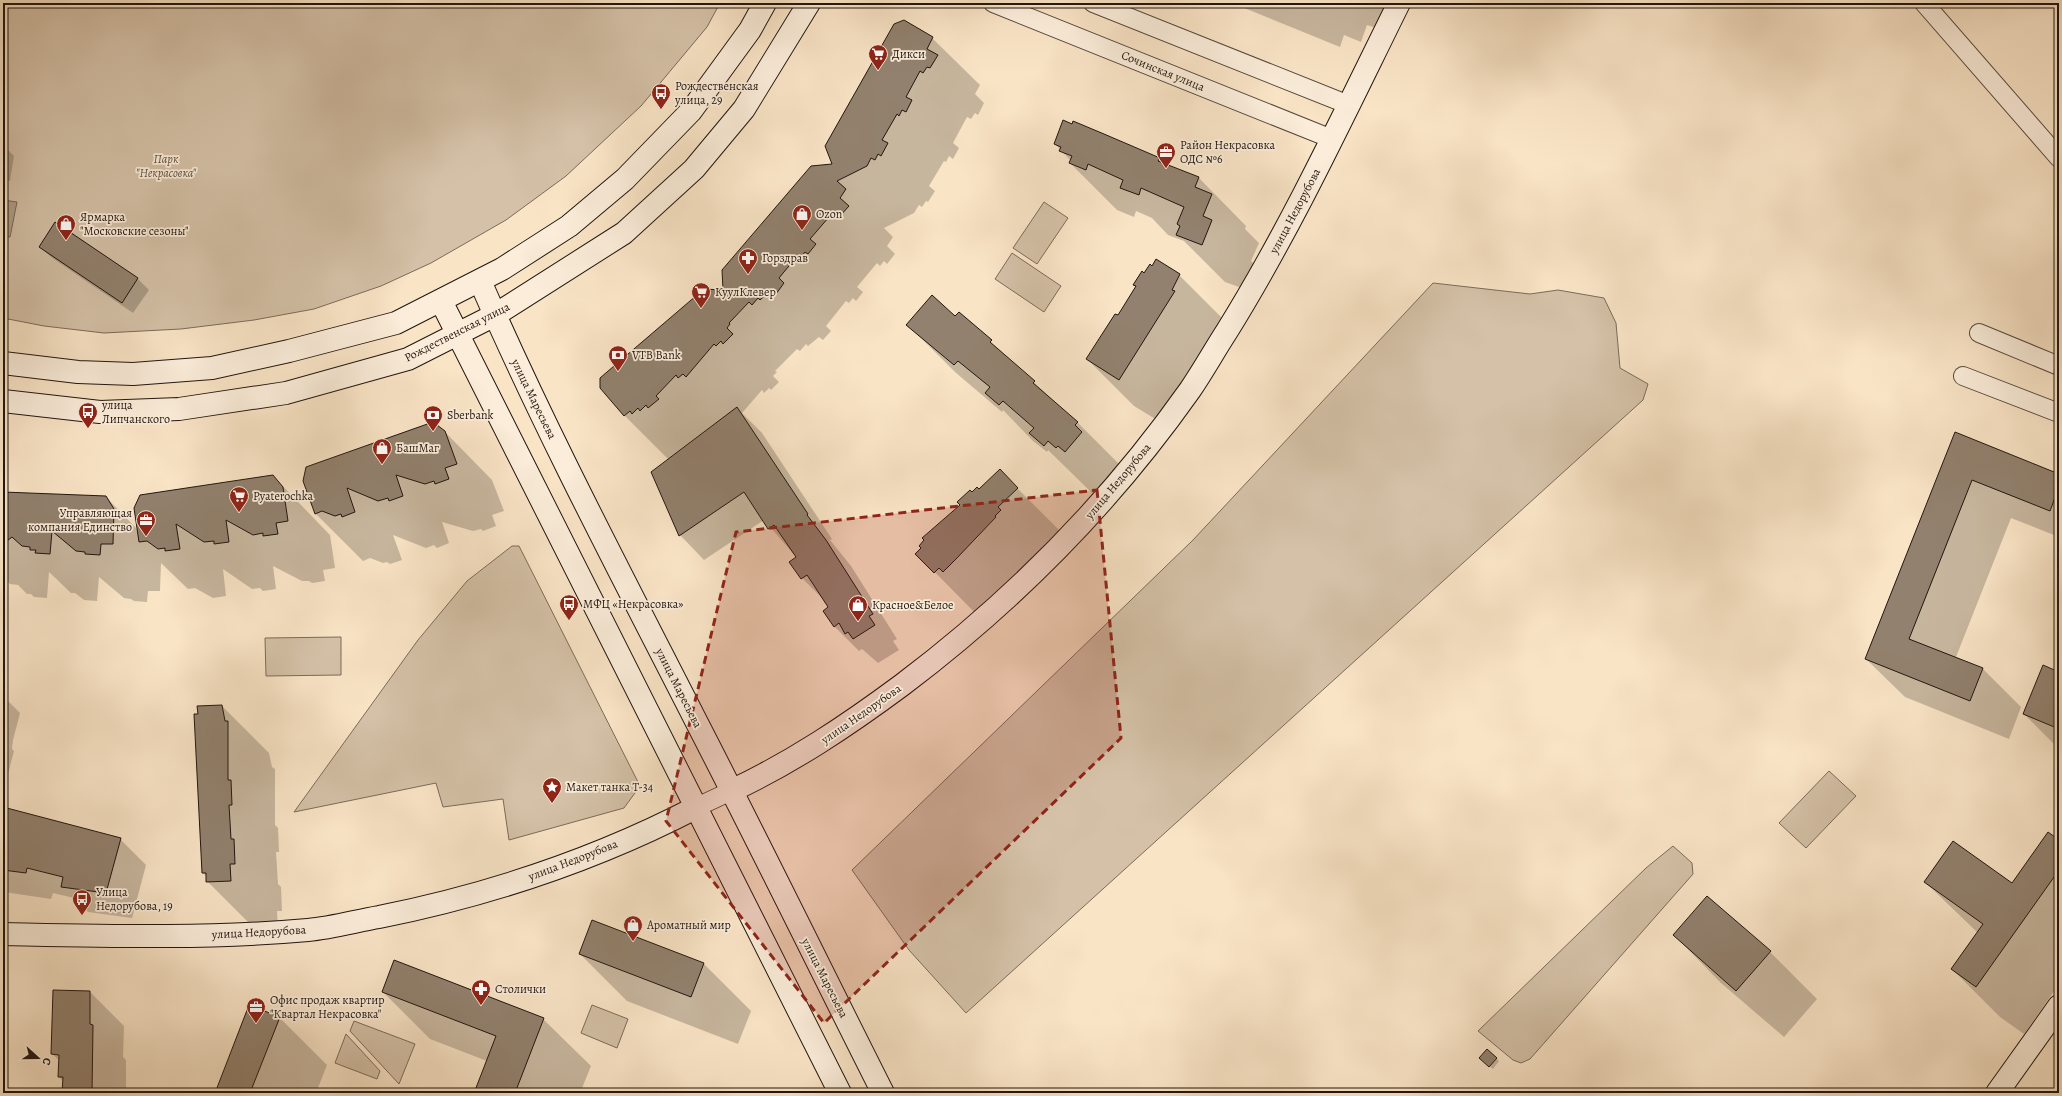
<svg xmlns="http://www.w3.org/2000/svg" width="2062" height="1096" font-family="Alegreya,serif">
<rect width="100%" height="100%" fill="#f9e4c6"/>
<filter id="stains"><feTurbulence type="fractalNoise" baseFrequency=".005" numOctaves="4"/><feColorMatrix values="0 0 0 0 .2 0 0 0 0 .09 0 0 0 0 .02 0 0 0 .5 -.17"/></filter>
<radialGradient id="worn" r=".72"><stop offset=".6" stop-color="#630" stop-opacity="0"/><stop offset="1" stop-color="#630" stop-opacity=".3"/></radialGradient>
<g fill="#d4c1a7" stroke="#7b6b5b">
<path d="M3 3H720L707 27 641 106 566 176 506 220 431 263 381 286 314 309 254 320 181 329 104 333 44 326 3 318Z"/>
<path d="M1044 202 1068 218 1037 264 1013 248Z"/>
<path d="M1012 253 1061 286 1044 312 995 279Z"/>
<path d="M1433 283 1530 294 1558 290 1604 298 1616 323 1620 368 1648 384 1643 400 966 1013 909 950 852 870 1193 540Z"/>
<path d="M512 546H519L640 786 624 808 509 840 503 799 443 807 436 783 294 812 418 640 467 581Z"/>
<path d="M341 637V675L266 676 265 638Z"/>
<path d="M1829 771 1856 796 1806 848 1779 823Z"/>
<path d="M1673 846 1692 863 1693 874 1530 1059 1521 1063 1513 1060 1478 1031 1646 868Z"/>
<path d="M592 1005 628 1019 617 1048 581 1033Z"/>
<path d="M354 1021 415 1044 399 1084 350 1031Z"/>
<path d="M346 1034 380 1071 377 1079 335 1063Z"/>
</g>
<path fill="#b09e88" stroke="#776758" d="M3 200 17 202 10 237 3 236Z"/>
<g fill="#0003">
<path d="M1232 3H1389L1379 29 1367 25 1361 42 1344 35 1340 47Z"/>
<path d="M932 38 980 85 975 94 984 103 978 115 975 113 971 119 967 117 953 143 959 148 953 159 949 156 946 162 944 161 929 186 935 191 928 202 926 201 922 207 919 205 914 213 884 228 893 237 887 246 895 254 887 264 884 261 880 266 877 263 857 287 863 292 856 301 853 298 849 303 846 301 826 326 831 331 823 340 819 337 808 346 806 344 800 351 797 349 775 371 777 372 773 376 779 382 771 390 769 388 764 393 762 390 742 413 762 433 832 539 830 540 851 566 897 639 893 641 899 650 878 663 862 649 859 651 834 626 827 603 802 578 797 558 764 520 704 560 680 535 669 460 624 415 724 291 833 165Z"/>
<path d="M1055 144 1159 158 1166 165 1199 178 1246 226 1245 229 1259 243 1251 261 1259 268 1250 291 1225 282 1184 241 1168 235 1152 218 1136 211 1134 217 1117 210 1070 163 1071 161Z"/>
<path d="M3 145 14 156 10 181 3 179Z"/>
<path d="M55 224 138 279 149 290 133 313 51 257 40 247Z"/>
<path d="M1145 274 1179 275 1226 322 1167 426 1134 406 1087 359 1118 317 1137 287 1135 285Z"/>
<path d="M959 313 1077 422 1125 470 1104 495 1096 488 1092 493 1048 450 1047 452 1033 441 1003 410 1002 412 955 372 908 325 955 317Z"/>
<path d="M445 432 492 480 504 511 492 515 496 526 483 531 481 529 473 531 442 522 449 543 437 548 434 545 426 548 393 535 402 560 390 564 387 562 383 563 370 558 363 561 316 514 304 481Z"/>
<path d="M1956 434 2059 475V537L2011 518 1956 657 1983 669 2021 707 2009 739 1905 697 1866 659Z"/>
<path d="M1000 471 1064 535 982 620 917 554 972 494 980 491Z"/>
<path d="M273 476 330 535 335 568 323 570 325 581 312 583 309 581H302L273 566 276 589 263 591 260 588 252 589 223 569 226 596 213 598 195 588 188 589 161 563 160 591H148L147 602 134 601 131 599 124 598 99 577 97 601 84 600 75 593H71L49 572 47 598 34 597 31 594H27L18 585 10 584 3 577V493L106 497 138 530Z"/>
<path d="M2059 673V749L2024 714Z"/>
<path d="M3 696 20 713 13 740 12 749 14 751 8 774 3 772Z"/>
<path d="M222 706 269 753 272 767 275 769V825L278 828 279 852H276L278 884 281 887 282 911H277L278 928 255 929 207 881V877L203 873Z"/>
<path d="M3 813 120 839 146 865 132 918 88 912 74 898 53 893 51 899 4 892 3 895Z"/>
<path d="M2059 841V984L2024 1034 2000 1017 1952 969 1978 933 1925 882 2012 884Z"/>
<path d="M1674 935 1770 952 1817 999 1784 1037 1721 983Z"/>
<path d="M580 954 704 964 751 1011 738 1044 627 1001Z"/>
<path d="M54 991 90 992 124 1026 123 1057 126 1060V1093H63V1081L59 1077 60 1061 52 1054Z"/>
<path d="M383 992 543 1019 591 1066 580 1093H475L487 1061 430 1039Z"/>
<path d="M280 1018 327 1065 316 1093H216Z"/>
<path d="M1487 1050 1499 1061 1493 1069 1483 1061Z"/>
</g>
<g fill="#92816e" stroke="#22150f">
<path d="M904 20 933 37 927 49 938 55 930 68 927 67 923 73 920 71 906 97 912 100 906 112 902 110 899 116 897 114 882 140 888 143 881 156 878 154 875 160 871 158 867 166 837 181 846 189 840 198 849 206 839 217 836 214 832 219 829 217 810 239 816 244 808 254 805 252 801 257 798 255 779 278 784 283 776 294 771 290 760 300 758 298 752 305 749 302 729 323 730 324 727 328 733 334 723 344 721 341 716 346 714 344 686 377 683 374 678 378 676 375 656 396 659 399 648 408 646 405 640 411 638 408 632 414 630 411 624 416 600 388V378L704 289 723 290 722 270 811 166 832 164 825 146 894 24Z"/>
<path d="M1063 120 1072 124 1073 121 1104 134 1160 158 1158 161 1199 177 1195 187 1212 194 1203 216 1212 220 1202 245 1176 235 1180 226 1177 224 1184 207 1141 188 1139 195 1120 188 1123 180 1088 164 1086 170 1069 163 1072 156 1059 151 1061 147 1054 144Z"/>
<path d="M55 222 138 278 122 303 39 247Z"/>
<path d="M1156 259 1180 274 1172 290 1175 291 1119 380 1086 359 1115 314 1118 315 1123 307 1136 286 1133 285 1142 271 1144 273 1150 264 1152 266Z"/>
<path d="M932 295 955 316 959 312 972 323 992 340 990 342 1035 381 1033 383 1078 422 1075 425 1082 432 1065 452 1058 446 1056 448 1048 441 1044 446 1029 433 1034 428 1003 401 999 405 985 393 990 387 958 361 954 365 906 325Z"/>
<path d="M737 407 808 514 807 515 826 540 873 614 869 616 875 625 853 639 848 632 845 634 839 623 834 627 823 611 828 607 813 584 807 575 801 579 789 562 796 557 774 525 768 529 744 492 679 536 651 472Z"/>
<path d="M433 422 445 431 457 464 445 468 449 479 435 484 434 481 425 484 396 475 403 496 389 501 388 498 378 501 347 488 355 512 342 517 341 514 335 516 322 511 315 514 303 481 306 467Z"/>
<path d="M1955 432 2059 474V487L2050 511 1972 480 1909 639 1983 668 1970 701 1865 659Z"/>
<path d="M1000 469 1018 488 998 507 1001 510 995 516 996 517 956 559 943 572 939 568 934 573 915 554 921 548 919 546 924 540 922 538 960 505 957 502 970 490 972 492 977 487 979 489Z"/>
<path d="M273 475 283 487 288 521 276 523 278 534 263 536V533L253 535 226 520 229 542 214 544V541L204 542 176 524 180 549 165 551V548L158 549 147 541 139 542 134 508 140 495Z"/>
<path d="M3 492 106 496 114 509 113 544H101L100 555 85 554V552L76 551 52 531 50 554 35 553 36 550H30V547L22 546 12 537 3 544Z"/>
<path d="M2043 665 2059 672V729L2023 714Z"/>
<path d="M222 705 225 721H228V780H231L232 805H229L231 839H234L235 864H230L231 881 206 882V873H202L194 714H198L197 706Z"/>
<path d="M3 807 121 838 106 893 61 887 63 877 27 868 26 873 3 870Z"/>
<path d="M2048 832 2059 840V870L1976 987 1951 969 1983 924 1924 882 1953 841 2012 883Z"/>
<path d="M1707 896 1771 951 1736 991 1673 935Z"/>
<path d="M592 920 704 963 691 997 579 954Z"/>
<path d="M394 960 544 1018 515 1093H474L496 1036 382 992Z"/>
<path d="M53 990 90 991V1024L93 1025 92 1093H62L63 1077H58L59 1055 51 1054Z"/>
<path d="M249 1005 280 1017 250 1093H215Z"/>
<path d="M1487 1049 1497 1058 1489 1067 1479 1058Z"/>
</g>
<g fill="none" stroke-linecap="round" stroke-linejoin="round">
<defs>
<g id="street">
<path d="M993 3 1332 139"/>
<path d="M1093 3 1349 105"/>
<path d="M1924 3 2059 158"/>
<path d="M1979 333 2059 366"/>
<path d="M1963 376 2059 413"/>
<path d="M697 807 731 791"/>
</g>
<g id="secondary">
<path d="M480 281C545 430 621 574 695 719 759 843 820 968 883 1093"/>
<path d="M441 301 840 1093"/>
<path d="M3 363 78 372 133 374 212 368 289 351 396 323 502 269 569 226 625 179 691 111 750 30 765 3"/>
<path d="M3 401 100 412 179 409 286 393 408 359 495 315 624 233 694 169 744 109 809 3"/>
<path d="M731 791C793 762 848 725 902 685 1012 602 1111 502 1190 390 1203 371 1214 351 1227 331 1292 226 1344 114 1399 3"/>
<path d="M3 934C104 936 207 939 308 930 332 928 356 921 379 917 489 895 597 859 697 807"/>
<path d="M1997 1093 2059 1006"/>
</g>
</defs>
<use href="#street" stroke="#58493d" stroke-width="20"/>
<use href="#secondary" stroke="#22150f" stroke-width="24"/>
<use href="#street" stroke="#fbedda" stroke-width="18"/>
<use href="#secondary" stroke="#fbedda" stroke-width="22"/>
</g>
<path fill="#8f2418" fill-opacity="0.2" stroke="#8f2418" stroke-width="3" stroke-dasharray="8 5" stroke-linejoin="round" d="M1097 490 1121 738 824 1023 666 821 736 532Z"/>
<defs>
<symbol id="supermarket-pin" viewBox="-11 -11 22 30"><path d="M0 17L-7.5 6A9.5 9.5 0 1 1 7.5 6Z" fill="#8f2418" stroke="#fbedda"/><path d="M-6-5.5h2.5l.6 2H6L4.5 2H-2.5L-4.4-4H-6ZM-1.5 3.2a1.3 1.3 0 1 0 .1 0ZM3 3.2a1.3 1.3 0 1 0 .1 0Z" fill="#fff"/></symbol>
<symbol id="bus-pin" viewBox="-11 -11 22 30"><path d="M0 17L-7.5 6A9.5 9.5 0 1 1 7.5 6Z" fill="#8f2418" stroke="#fbedda"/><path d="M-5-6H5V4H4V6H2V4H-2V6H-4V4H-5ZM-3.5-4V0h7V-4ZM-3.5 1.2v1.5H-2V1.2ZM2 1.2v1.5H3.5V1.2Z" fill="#fff"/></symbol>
<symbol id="office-pin" viewBox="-11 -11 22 30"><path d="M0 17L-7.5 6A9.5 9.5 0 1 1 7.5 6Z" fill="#8f2418" stroke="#fbedda"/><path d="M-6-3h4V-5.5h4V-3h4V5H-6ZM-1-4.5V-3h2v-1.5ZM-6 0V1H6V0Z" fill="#fff"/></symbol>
<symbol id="shop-pin" viewBox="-11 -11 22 30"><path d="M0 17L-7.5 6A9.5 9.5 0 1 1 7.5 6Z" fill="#8f2418" stroke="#fbedda"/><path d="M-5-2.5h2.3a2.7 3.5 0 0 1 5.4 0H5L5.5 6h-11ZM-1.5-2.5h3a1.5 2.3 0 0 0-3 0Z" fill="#fff"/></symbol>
<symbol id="pharmacy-pin" viewBox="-11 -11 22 30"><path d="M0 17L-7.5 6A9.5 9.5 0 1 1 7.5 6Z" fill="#8f2418" stroke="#fbedda"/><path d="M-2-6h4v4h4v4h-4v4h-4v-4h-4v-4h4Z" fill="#fff"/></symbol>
<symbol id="bank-pin" viewBox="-11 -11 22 30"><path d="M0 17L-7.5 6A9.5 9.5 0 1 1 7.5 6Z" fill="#8f2418" stroke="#fbedda"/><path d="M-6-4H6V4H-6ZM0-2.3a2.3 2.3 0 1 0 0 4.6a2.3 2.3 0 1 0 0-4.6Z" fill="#fff"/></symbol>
<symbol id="sight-pin" viewBox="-11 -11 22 30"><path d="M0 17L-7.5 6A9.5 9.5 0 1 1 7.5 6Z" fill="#8f2418" stroke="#fbedda"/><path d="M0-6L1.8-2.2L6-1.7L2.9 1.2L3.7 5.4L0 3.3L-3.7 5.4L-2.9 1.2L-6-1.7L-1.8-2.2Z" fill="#fff"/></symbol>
</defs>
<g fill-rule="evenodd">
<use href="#supermarket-pin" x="867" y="43" width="22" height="30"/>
<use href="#bus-pin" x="650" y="82" width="22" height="30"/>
<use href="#office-pin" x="1155" y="141" width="22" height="30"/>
<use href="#shop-pin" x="791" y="203" width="22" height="30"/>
<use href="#shop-pin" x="55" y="213" width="22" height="30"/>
<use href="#pharmacy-pin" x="737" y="247" width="22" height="30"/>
<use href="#supermarket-pin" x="690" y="281" width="22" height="30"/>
<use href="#bank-pin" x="607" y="344" width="22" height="30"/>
<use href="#bus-pin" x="77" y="401" width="22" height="30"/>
<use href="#bank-pin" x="422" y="404" width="22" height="30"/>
<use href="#shop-pin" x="371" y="437" width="22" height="30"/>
<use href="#supermarket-pin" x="228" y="485" width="22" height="30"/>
<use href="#office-pin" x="135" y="509" width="22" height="30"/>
<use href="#bus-pin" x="558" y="593" width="22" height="30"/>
<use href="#shop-pin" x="847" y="594" width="22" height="30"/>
<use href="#sight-pin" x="541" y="776" width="22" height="30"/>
<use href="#bus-pin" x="71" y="888" width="22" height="30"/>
<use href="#shop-pin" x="622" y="914" width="22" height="30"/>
<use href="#pharmacy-pin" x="470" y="978" width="22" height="30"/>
<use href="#office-pin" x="245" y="996" width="22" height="30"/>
</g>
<g text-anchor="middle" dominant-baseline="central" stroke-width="3.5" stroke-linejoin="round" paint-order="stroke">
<g font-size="12" fill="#22150f" stroke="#fbedda" text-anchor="start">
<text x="892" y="54">Дикси</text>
<text x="675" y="86">Рождественская<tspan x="675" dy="14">улица, 29</tspan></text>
<text x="1180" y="145">Район Некрасовка<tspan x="1180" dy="14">ОДС №6</tspan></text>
<text x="816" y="214">Ozon</text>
<text x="80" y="217">Ярмарка<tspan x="80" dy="14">"Московские сезоны"</tspan></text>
<text x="762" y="258">Горздрав</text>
<text x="715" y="292">КуулКлевер</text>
<text x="632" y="355">VTB Bank</text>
<text x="102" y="405">улица<tspan x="102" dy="14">Липчанского</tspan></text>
<text x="447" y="415">Sberbank</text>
<text x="396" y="448">БашМаг</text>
<text x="253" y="496">Pyaterochka</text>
<text x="132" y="513" text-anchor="end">Управляющая<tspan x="132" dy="14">компания Единство</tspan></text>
<text x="583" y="604">МФЦ «Некрасовка»</text>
<text x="872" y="605">Красное&amp;Белое</text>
<text x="566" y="787">Макет танка Т-34</text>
<text x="96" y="892">Улица<tspan x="96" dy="14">Недорубова, 19</tspan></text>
<text x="647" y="925">Ароматный мир</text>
<text x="495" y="989">Столички</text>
<text x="270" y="1000">Офис продаж квартир<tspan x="270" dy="14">"Квартал Некрасовка"</tspan></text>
</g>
<g font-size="12" fill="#22150f" stroke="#fbedda">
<text transform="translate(1163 71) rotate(22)">Сочинская улица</text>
<text transform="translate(1295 211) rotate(-62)">улица Недорубова</text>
<text transform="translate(457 332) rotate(-27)">Рождественская улица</text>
<text transform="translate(534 399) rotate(64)">улица Маресьева</text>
<text transform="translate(1118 481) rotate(-50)">улица Недорубова</text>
<text transform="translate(679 688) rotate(63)">улица Маресьева</text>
<text transform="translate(861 714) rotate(-35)">улица Недорубова</text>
<text transform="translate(573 860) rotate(-21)">улица Недорубова</text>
<text transform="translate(259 932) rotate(-3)">улица Недорубова</text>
<text transform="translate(825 978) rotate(63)">улица Маресьева</text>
</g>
<g font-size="12" font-style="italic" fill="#605144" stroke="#fbedda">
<text x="166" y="159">Парк<tspan x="166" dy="14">"Некрасовка"</tspan></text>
</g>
</g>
<rect width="2062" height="1096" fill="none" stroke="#f9e4c6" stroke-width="16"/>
<rect x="4" y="4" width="2054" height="1088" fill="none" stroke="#22150f" stroke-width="2"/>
<rect x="8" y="8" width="2046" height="1080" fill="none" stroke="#22150f"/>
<g transform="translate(38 1058) rotate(111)" stroke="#fbedda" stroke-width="3" paint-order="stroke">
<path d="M0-3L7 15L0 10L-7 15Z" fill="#22150f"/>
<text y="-6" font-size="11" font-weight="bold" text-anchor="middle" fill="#22150f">С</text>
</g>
<rect width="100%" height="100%" filter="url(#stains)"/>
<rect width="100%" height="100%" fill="url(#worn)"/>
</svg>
